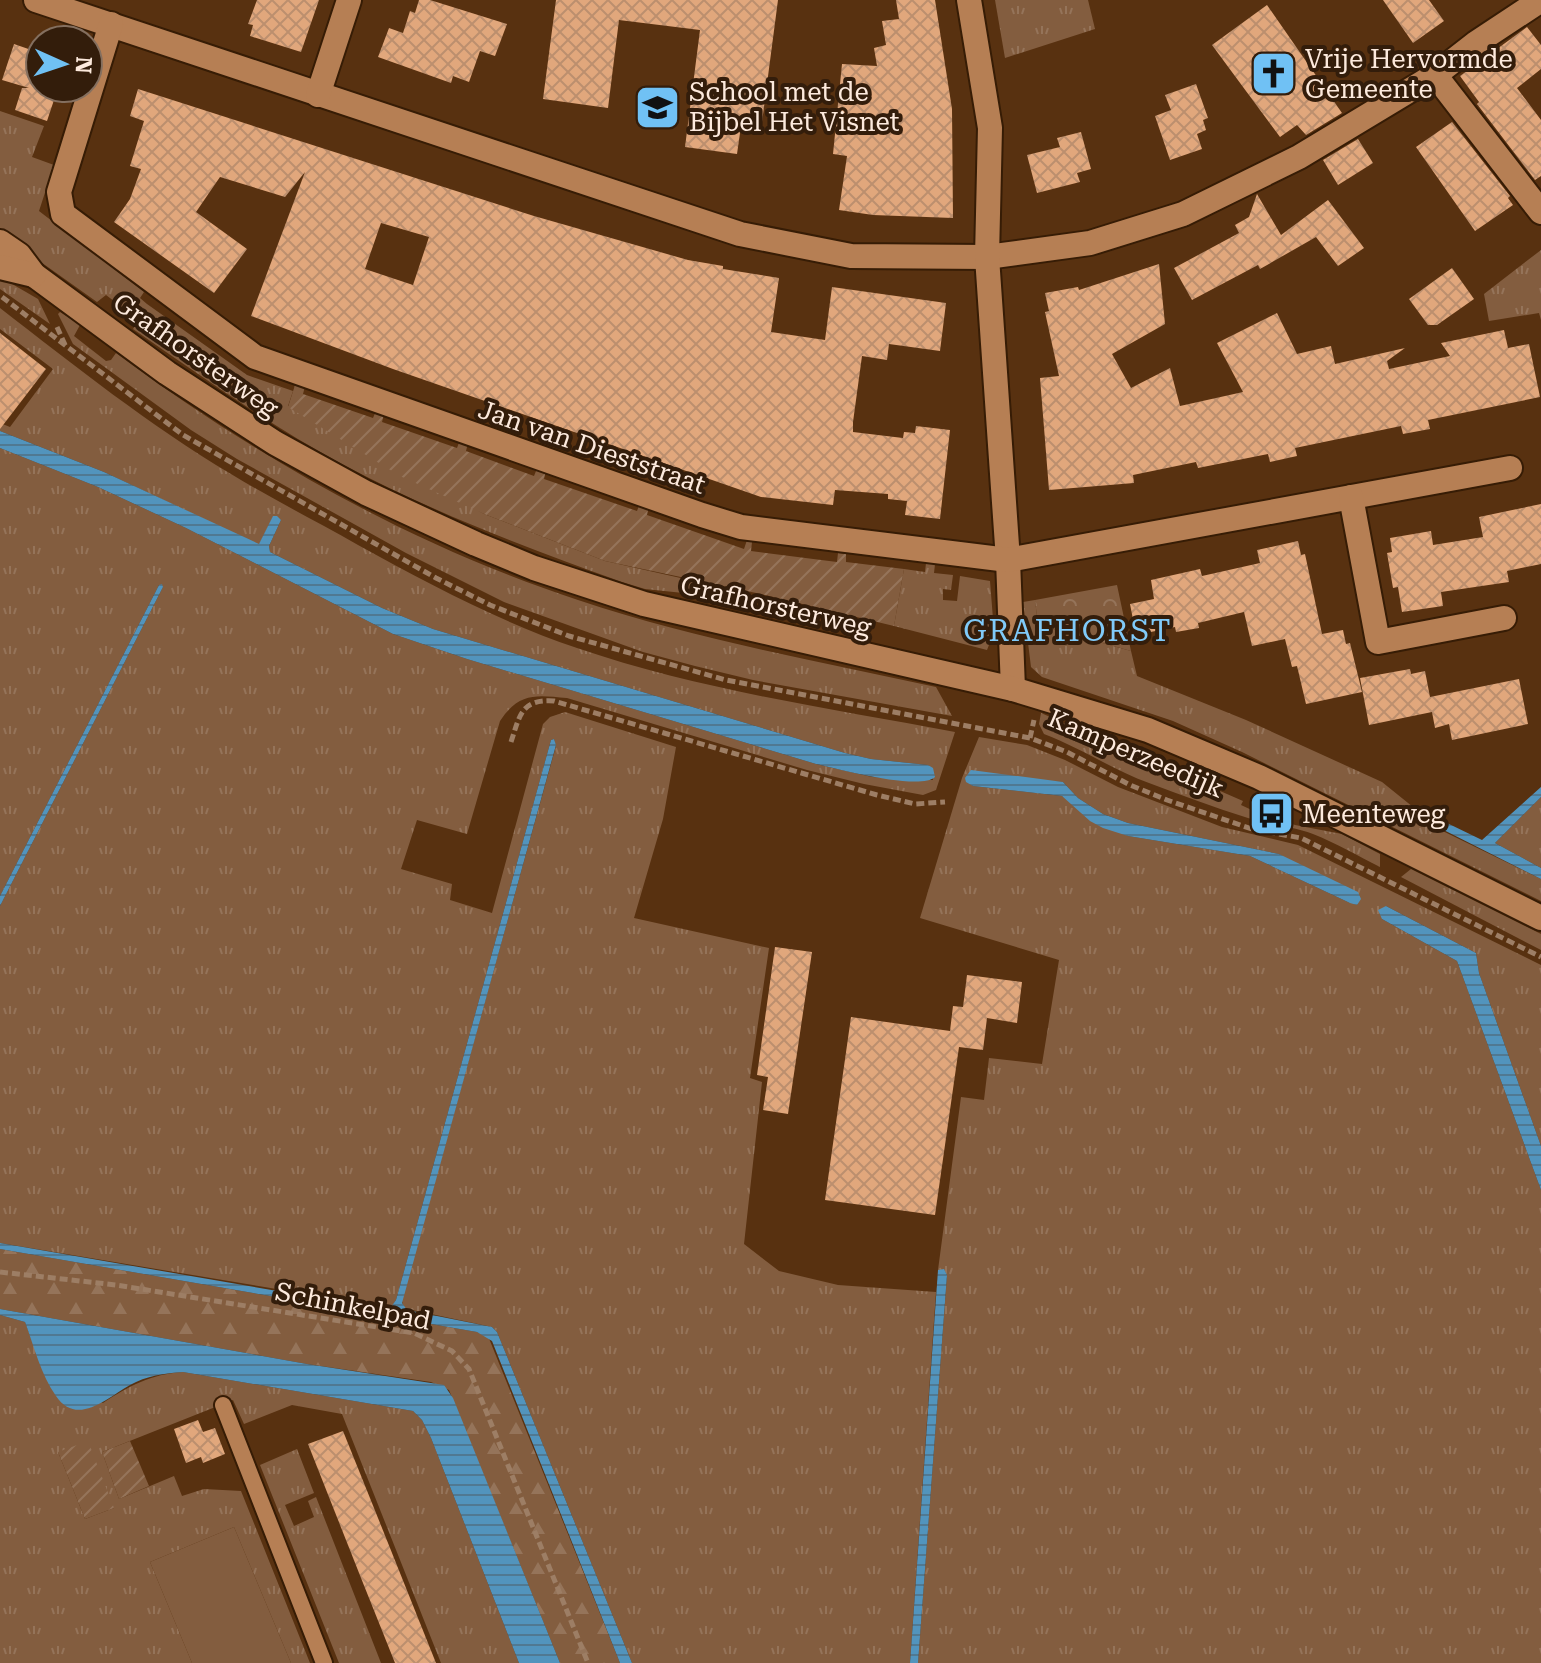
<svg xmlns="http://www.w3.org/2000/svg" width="1541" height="1663" font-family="'Roboto Serif',serif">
<defs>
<pattern id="grass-tufts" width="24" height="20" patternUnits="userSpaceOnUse" patternTransform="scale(2)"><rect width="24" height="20" fill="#835d3f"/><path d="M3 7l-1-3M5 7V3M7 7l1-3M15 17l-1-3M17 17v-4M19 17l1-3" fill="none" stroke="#95745a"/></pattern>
<pattern id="forest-firs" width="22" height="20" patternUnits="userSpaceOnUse" patternTransform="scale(2)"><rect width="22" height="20" fill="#835d3f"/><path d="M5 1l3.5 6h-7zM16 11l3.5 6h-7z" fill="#95745a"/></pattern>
<pattern id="park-crowns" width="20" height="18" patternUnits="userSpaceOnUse" patternTransform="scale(2)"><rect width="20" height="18" fill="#835d3f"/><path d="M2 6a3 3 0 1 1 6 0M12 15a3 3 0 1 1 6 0" fill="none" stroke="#95745a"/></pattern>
<pattern id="garden-furrows" width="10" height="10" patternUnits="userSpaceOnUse" patternTransform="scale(2)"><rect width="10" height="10" fill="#835d3f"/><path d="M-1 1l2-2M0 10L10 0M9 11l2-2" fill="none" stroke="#95745a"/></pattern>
<pattern id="water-rules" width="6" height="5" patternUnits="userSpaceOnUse" patternTransform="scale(2)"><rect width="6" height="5" fill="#5294bd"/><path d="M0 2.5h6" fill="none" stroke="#507992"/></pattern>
<pattern id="building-cross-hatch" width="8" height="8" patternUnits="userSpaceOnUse" patternTransform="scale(2)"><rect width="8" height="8" fill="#e1a77c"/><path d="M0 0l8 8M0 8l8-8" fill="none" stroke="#bc8f6e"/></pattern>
</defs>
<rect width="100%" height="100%" fill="#583110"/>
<g fill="url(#grass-tufts)" fill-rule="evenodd">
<path d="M995 0H1088L1095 29 1005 58Z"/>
<path d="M0 111 44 126 32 157 54 165 39 211 144 292 140 298 147 304 247 375 293 391 288 406 484 514 605 561 694 581 693 594 645 589 622 582C527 548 432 512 342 464 269 425 201 376 133 329L139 320 106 295 97 302 0 233Z"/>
<path d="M1541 250V320L1539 313 1489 321 1484 294Z"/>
<path d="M0 277 38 299 50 324 0 289Z"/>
<path d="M0 308C75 366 149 425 231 474 272 499 316 521 358 545 429 584 500 622 577 648 700 690 828 708 955 732L936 790 923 795 864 784 807 770 567 698C536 695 519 692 500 721L467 834 417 820 401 869 452 884 450 900 492 913 543 724 550 717 565 712 676 747 663 819 634 918 769 948 750 1078 762 1082 744 1244 779 1271 838 1285 936 1292 910 1663H632L497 1332 492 1327 403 1308 402 1300 556 746 554 739 551 740 396 1300 391 1308 0 1243V906L163 587 159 585 0 896V448L98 487 186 528 393 634 467 659 816 764 872 777 933 780 928 765 871 759 845 753 433 629 382 608 270 552 269 546 281 520 273 517 259 545 104 472 0 431V423L10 427 53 369 0 329Z"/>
<path d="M60 312 80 325 74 336 106 361 111 360 116 353C256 457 411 545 578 600 695 639 816 661 936 687L952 716 753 680 695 666 643 652 504 602 406 553 237 459 191 430 73 344 58 314Z"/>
<path d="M926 563 935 564 934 573 953 575 951 590 943 589V600L957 601 960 576 990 581 994 632 987 650 894 626 904 569 925 572Z"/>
<path d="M1035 600 1038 625 1131 651 1137 676 1246 720 1382 782 1413 807 1410 815 1541 879V901L1242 752 1173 721 1042 677 1031 667 1023 602Z"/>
<path d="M1041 713 1243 801 1241 805 1273 820 1274 816 1295 825 1342 834 1380 854V867C1358 856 1336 843 1313 834 1291 826 1270 825 1248 818 1215 808 1182 795 1149 783 1113 770 1081 748 1044 734L1039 724Z"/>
<path d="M979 737 1027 745 1065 760 1118 787 1222 827 1298 845 1541 965V1146L1479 973 1476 953 1386 906 1382 919 1457 961 1541 1190V1663H918L947 1275 944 1270H938L961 1097 984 1100 989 1058 1042 1064 1059 960 920 918 962 778ZM965 778 1063 782 1078 798 1103 814 1128 823 1279 854 1350 903 1250 856 1128 836 1062 796 973 786Z"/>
<path d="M1541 797V868L1495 843Z"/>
<path d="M1411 869 1541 934V950L1401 877Z"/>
<path d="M0 1315 25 1322 45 1374 103 1403C129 1386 151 1374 183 1372L413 1411 422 1420 431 1438 519 1663H441L342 1414 292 1405 244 1424 233 1400 102 1452 119 1499 174 1476 182 1496 204 1489 241 1491 310 1663H291L234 1527 150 1562 192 1663H0ZM58 1452 114 1508 85 1519Z"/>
<path d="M297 1449 314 1493 285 1505 294 1526 314 1517 308 1501 316 1497 381 1663H339L260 1465Z"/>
</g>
<path fill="url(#forest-firs)" d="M0 1249 477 1332 488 1336 620 1663H560L449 1390 431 1382 307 1364 0 1309Z"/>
<path fill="url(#park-crowns)" d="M1117 585 1131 651 1038 625 1035 600Z"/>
<g fill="url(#garden-furrows)">
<path d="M296 382 305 386 303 394 373 418 376 411 384 414 382 422 457 448 460 440 468 443 466 451 534 476 538 466 546 470 544 479 637 511 640 503 649 506 647 515 744 549 747 540 752 542 751 551 837 562 838 553 846 554V562L904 569 894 626 761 594 605 561 484 514 400 476 288 407Z"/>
<path d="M88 1441 114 1508 85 1519 58 1452Z"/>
<path d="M130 1441 149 1486 119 1499 102 1452Z"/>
</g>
<path fill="#835d3f" d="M234 1527 291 1663H192L150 1562Z"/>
<g fill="url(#water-rules)">
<path d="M0 431 104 472 259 544 273 516H277L281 520 269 546 270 552 382 608 433 629 845 753 871 759 928 765 933 768 935 777C920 791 838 769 816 764L467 659 393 634 186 528 98 487 0 448Z"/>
<path d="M162 584 163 587 0 906V896L159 585Z"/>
<path d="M554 739 556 745 402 1303 407 1310 492 1327 497 1332 632 1663H620L492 1341 477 1332 0 1249V1243L312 1297 391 1307 396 1300 551 740Z"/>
<path d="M971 770 1063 782 1078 798 1103 814 1128 823 1279 854 1358 892 1361 899 1357 905 1350 903 1250 856 1128 836 1103 828 1090 821 1062 796 973 786 966 782 965 778Z"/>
<path d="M1541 787V797L1495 843 1541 868V879L1408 812 1414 807 1482 840Z"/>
<path d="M1386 906 1476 953 1479 973 1541 1146V1190L1457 961 1382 919 1378 910Z"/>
<path d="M944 1269 947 1275 918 1663H910L938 1270Z"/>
<path d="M0 1309 307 1364 444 1385 453 1398 560 1663H519L431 1438 422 1420 413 1411 183 1372C165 1373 146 1376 130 1385 107 1398 77 1427 56 1396 41 1375 34 1346 25 1322L0 1315Z"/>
</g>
<g fill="url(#building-cross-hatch)" fill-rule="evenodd">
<path d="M257 0H319L301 52 250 36 253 25 248 24Z"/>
<path d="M419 0H430L507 24 495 56 480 51 469 82 453 76 451 83 378 57 389 28 403 33 410 11 415 13Z"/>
<path d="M556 0H778L762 122 742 119 737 154 685 147 700 30 619 20 608 108 543 99Z"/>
<path d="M896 0H935L952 109 953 218 873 215 839 210 847 156 833 154 842 64 877 66 874 48 886 45 882 21 899 19Z"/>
<path d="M1383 0H1429L1444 21 1413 43Z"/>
<path d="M1267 5 1342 113 1306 135 1297 125 1280 137 1212 45Z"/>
<path d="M1527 27 1541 45V69L1517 88 1541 120V176L1535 180 1477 104 1479 102 1460 76Z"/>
<path d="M14 44 40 53V88H58L47 121 15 110 22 88H29L2 80Z"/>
<path d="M1196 84 1208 118 1203 120 1206 130 1197 134 1202 149 1170 160 1155 116 1171 110 1165 95Z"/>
<path d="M138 89 534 216 688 260 723 266V269L779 278 771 332 825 340 832 287 946 303 940 351 889 344 887 360 862 356 853 422V432L903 438 904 432 915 433 916 426 950 430 940 519 905 515 907 501 888 499V494L835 490 833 505 761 497 393 369 251 316 305 172 285 197 220 177 196 212 247 249 214 293 114 222 130 199 141 169 130 166 144 121 130 116ZM381 223 429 237 413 285 365 269Z"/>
<path d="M1452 122 1510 196 1508 198 1513 205 1475 231 1416 147Z"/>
<path d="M1081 132 1091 169 1077 173 1080 182 1037 193 1027 155 1060 147 1057 138Z"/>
<path d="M1358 139 1373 163 1338 185 1323 160Z"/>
<path d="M1257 194 1281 235 1328 200 1364 248 1338 266 1316 237 1260 269 1258 265 1192 300 1174 268 1239 233 1235 225 1249 217Z"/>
<path d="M1159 264 1165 324 1112 354 1131 388 1170 368 1180 406 1243 392 1217 343 1277 313 1297 354 1331 346 1335 364 1405 348 1387 361 1389 369 1450 356 1441 343 1504 330 1508 348 1529 344 1540 397 1428 420 1430 429 1403 434 1401 426 1295 448 1297 456 1270 462 1268 454 1198 468 1196 462 1133 475 1134 483 1049 490 1040 378 1059 376 1045 312 1049 311 1045 293 1078 287 1079 290Z"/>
<path d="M1452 268 1474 299 1437 325H1428L1409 299Z"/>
<path d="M0 333 46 369 0 429Z"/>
<path d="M1541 504V564L1507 571 1509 582 1441 592 1443 606 1402 612 1398 587 1393 588 1387 553 1392 552 1390 538 1431 531 1433 545 1483 537 1479 517Z"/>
<path d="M1298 541 1301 555 1305 554 1322 634 1343 630 1346 644 1350 643 1362 692 1306 704 1297 666 1292 667 1285 639 1252 646 1244 612 1198 623 1199 628 1176 632 1175 627 1136 635 1130 604 1154 599 1151 580 1200 569 1202 576 1260 563 1257 550Z"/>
<path d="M1410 669 1411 674 1425 671 1430 697 1519 679 1528 724 1452 740 1449 724 1435 728 1432 712 1369 725 1360 678Z"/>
<path d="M775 947 812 952 788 1114 763 1110 768 1077 757 1075Z"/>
<path d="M967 975 1022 982 1017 1023 987 1018 983 1050 959 1047 935 1215 825 1200 851 1017 950 1031 953 1006 963 1007Z"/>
<path d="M198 1420 203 1432 215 1428 225 1454 203 1463 201 1457 186 1463 174 1429Z"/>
<path d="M343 1431 380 1523 436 1663H395L363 1583 308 1444Z"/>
</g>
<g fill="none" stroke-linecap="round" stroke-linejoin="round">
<defs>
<path id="lane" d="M223 1405 324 1663"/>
<g id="street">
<path d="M36 0 740 234 851 256 987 257 1090 243 1183 214 1299 157 1435 75 1476 43 1541 0"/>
<path d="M969 0 990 128 987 257 1008 560 1013 689"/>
<path d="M111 24 59 192 63 214 255 357 702 515 741 527 1008 560 1510 468"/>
<path d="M1435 75 1541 212"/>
<path d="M318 95 349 0"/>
<path d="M1351 497 1378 642 1504 618"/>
</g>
<g id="secondary">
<path d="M0 242 19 255 34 275 167 373 275 443 366 493 476 544 534 568 644 604 1013 689 1148 730 1259 777 1541 918"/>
<path d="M0 267 34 275"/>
</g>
</defs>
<use href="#lane" stroke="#361c05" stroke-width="20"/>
<use href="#street" stroke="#361c05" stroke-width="28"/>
<use href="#secondary" stroke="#361c05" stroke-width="28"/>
<g stroke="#9d7e65" stroke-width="5" stroke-dasharray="8 4" stroke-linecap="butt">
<path d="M2 297 183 435 436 578 490 605 569 636 726 680 1030 738 1067 752 1130 785 1167 800 1252 829 1301 838 1541 957"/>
<path d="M57 327 66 347"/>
<path d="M1030 738 1034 720"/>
<path d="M511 742C520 715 521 699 554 701L877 795 915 804 945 802"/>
<path d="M0 1272 116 1285 414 1333 452 1351 469 1369 588 1663"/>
</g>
<use href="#lane" stroke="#b67f54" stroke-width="16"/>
<use href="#street" stroke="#b67f54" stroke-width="24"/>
<use href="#secondary" stroke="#b67f54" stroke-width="24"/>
</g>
<defs>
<symbol id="church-square" viewBox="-11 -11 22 22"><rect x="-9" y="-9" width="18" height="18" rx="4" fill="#70c1f4" stroke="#331d0b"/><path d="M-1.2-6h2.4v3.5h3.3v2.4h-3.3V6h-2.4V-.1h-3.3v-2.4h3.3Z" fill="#111"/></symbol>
<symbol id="school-square" viewBox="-11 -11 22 22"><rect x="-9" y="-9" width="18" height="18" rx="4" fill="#70c1f4" stroke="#331d0b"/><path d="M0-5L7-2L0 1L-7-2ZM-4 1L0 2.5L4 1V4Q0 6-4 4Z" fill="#111"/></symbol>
<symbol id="bus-square" viewBox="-11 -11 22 22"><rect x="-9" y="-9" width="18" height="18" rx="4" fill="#70c1f4" stroke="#331d0b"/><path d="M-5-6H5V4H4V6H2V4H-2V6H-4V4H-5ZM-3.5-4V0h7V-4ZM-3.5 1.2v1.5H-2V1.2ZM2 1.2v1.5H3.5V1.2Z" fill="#111"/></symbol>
</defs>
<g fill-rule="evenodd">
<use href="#church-square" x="1248" y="48" width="51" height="51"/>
<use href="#school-square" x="632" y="82" width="51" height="51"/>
<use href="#bus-square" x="1246" y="788" width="51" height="51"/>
</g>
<g text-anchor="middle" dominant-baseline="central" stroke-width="8" stroke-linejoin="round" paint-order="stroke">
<g font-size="26" fill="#fdeadd" stroke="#331d0b" text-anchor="start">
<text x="1305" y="59">Vrije Hervormde<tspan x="1305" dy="30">Gemeente</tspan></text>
<text x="689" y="92">School met de<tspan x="689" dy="30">Bijbel Het Visnet</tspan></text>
<text x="1302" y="814">Meenteweg</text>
</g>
<g font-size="26" fill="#fdeadd" stroke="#331d0b">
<text transform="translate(196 355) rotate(35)">Grafhorsterweg</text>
<text transform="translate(592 447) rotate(19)">Jan van Dieststraat</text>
<text transform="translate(776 606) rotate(13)">Grafhorsterweg</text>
<text transform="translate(1136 753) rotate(23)">Kamperzeedijk</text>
<text transform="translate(353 1306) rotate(11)">Schinkelpad</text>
</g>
<g font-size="30" letter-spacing="2" fill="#80caf9" stroke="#331d0b">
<text x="1068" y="630">GRAFHORST</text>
</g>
</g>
<g transform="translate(64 64) rotate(93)"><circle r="38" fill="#331d0b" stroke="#846f5f" stroke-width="2"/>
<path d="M0-6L14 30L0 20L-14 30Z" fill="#70c1f4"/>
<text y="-12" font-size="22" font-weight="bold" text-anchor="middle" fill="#fdeadd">N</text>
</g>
</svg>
